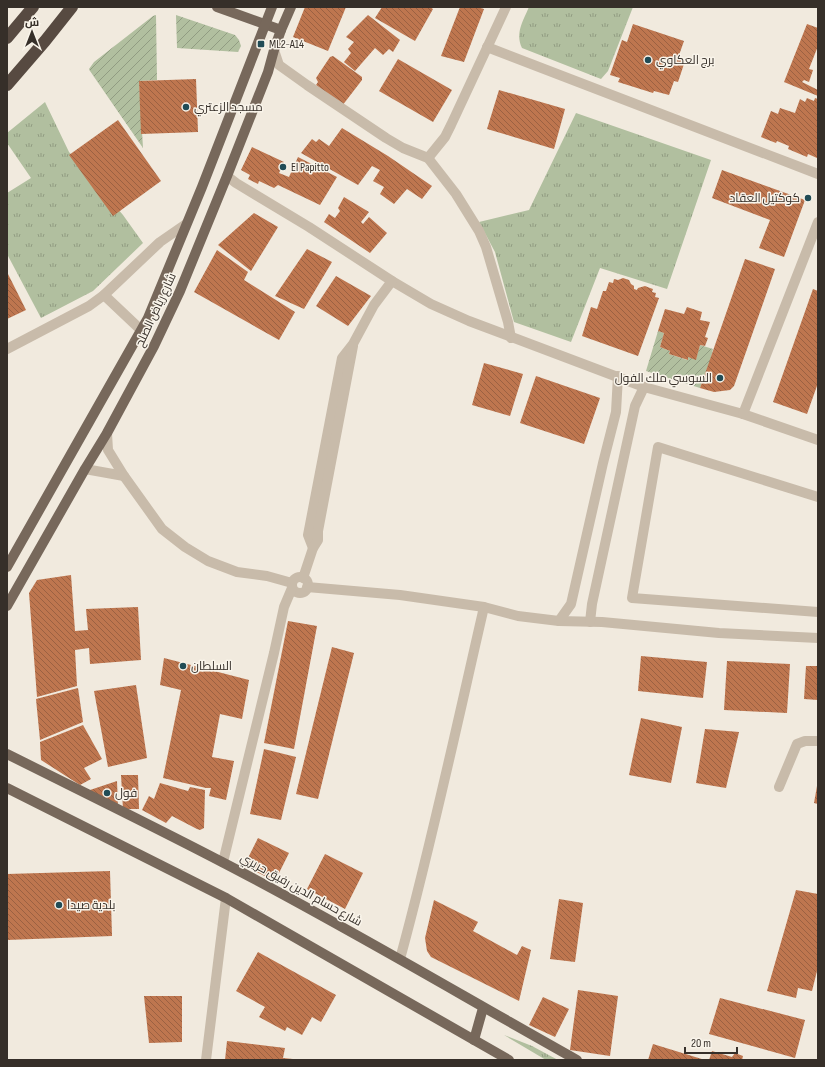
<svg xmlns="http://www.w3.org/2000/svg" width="825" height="1067" font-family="'Sofia Sans Condensed',Cairo,sans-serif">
<defs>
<pattern id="grass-tufts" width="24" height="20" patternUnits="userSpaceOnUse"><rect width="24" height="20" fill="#b1bf9f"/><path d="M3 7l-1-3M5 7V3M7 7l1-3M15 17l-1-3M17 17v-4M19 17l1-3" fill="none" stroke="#919c82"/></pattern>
<pattern id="garden-furrows" width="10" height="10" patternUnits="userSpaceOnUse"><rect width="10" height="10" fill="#b1bf9f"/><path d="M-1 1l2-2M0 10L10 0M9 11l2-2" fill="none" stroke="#919c82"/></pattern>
<pattern id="building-back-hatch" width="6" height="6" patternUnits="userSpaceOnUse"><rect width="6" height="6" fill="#be764f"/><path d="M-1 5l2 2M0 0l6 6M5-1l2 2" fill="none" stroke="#9b6142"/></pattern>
</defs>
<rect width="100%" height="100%" fill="#f1eade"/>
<g fill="url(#grass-tufts)">
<path d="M529 7H633L608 71 601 79 522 48C515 33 523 21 529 7Z"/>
<path d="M45 102 69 152 123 215 143 243 93 291 41 318 7 254V193L31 178 7 143V133Z"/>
<path d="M576 113 711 160 667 289 600 268 571 342 514 322 495 252 479 222 529 210Z"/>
<path d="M504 1035 532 1046 558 1060H546Z"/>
</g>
<g fill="url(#garden-furrows)">
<path d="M156 15 157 80 139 81 143 148 90 71 89 69 94 62 153 16Z"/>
<path d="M176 15 235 35 239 40 241 46 238 52 177 48Z"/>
<path d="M658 331 664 333 660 347 670 351 669 354 687 360 688 357 696 359 700 345 713 349 711 358 700 388 646 371Z"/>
</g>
<g fill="url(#building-back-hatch)">
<path d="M305 7H346L328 51 293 37Z"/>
<path d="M382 7H430L433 9 415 41 375 18Z"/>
<path d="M460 7H477L484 9 464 62 441 56Z"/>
<path d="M368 15 400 40 393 52 389 49 383 55 375 48 355 71 344 62 351 53 348 49 354 42 346 37Z"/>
<path d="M633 24 684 41 678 58 685 61 678 82 674 81 669 95 654 91 653 93 618 82 620 78 610 75 622 40 627 42Z"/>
<path d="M807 24 818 28V46L809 69 813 70 809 82 804 80 802 82 818 90V96L784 82Z"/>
<path d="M333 56 362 77V80L342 106 316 85 318 82 316 78 330 57Z"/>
<path d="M398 59 452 90 433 122 379 91Z"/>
<path d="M196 79 198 132 141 134 139 81Z"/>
<path d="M499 90 565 109 554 149 487 129Z"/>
<path d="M807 98 814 101 815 98 818 99V155L817 158 808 154 807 157 788 149 789 146 777 141 776 143 761 137 771 111 778 114 780 108 795 113 800 99 805 102Z"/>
<path d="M118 120 161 181 113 216 69 155Z"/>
<path d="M342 128 388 156 432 186 422 199 407 189 394 204 380 194 384 187 373 181 380 170 372 166 358 185 301 153 312 139 316 142 319 139 329 146Z"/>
<path d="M252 147 284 162 279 173 289 177 298 157 337 177 320 205 278 185 274 188 259 181 258 184 248 179 250 175 241 170Z"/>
<path d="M722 170 805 200 784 257 759 248 770 220 712 198Z"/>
<path d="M344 197 369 212 361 222 363 224 369 217 387 233 370 253 324 222 329 214 335 218 340 211 338 208Z"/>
<path d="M254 213 278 227 251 271 218 245Z"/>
<path d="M307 249 332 262 304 309 275 296Z"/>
<path d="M217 250 248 272 244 280 295 312 279 340 194 292Z"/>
<path d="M745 259 775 269 740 369 734 386 730 390 714 392 700 388Z"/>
<path d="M7 272 26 310 7 319Z"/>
<path d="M336 276 371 296 348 326 316 306Z"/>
<path d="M623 278 629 280 631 284 634 286V289L637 290 638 288 645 286 650 288 653 289 652 292 656 293 655 297 659 298 638 356 582 336 591 307 597 309 603 291H606L609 282 613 283 614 279 618 280Z"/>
<path d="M813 289 818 291V383L807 414 773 402Z"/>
<path d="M687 307 702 312 700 320 710 322 705 337 708 338 705 346 700 345 696 360 688 357V360L669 354 670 351 660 347 664 333 658 331 665 309 684 314Z"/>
<path d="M484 363 523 374 510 416 472 405Z"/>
<path d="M536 376 600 398 584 444 520 423Z"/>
<path d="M71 575 75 631 88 630 86 609 138 607 141 660 90 664 89 648 75 650 77 686 37 697 29 593 37 580Z"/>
<path d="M288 621 317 626 294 749 264 743Z"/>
<path d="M332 647 354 653 318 799 296 794Z"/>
<path d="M641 656 707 662 703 698 638 691Z"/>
<path d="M164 658 249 680 242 719 220 714 212 757 234 761 226 800 209 796 211 788H206L163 778 181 690 160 685Z"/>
<path d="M727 661 790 664 787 713 724 710Z"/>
<path d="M806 666H818V700L804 699Z"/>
<path d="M136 685 147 758 108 767 94 691Z"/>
<path d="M78 688 83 722 40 740 36 699Z"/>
<path d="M641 718 682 727 671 783 629 775Z"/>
<path d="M83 725 102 759 84 768 91 779 80 785 41 760 40 742Z"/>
<path d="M705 729 739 732 726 788 696 783Z"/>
<path d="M264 749 296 757 281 820 250 814Z"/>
<path d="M121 775H138L139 809H123Z"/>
<path d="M117 781 118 807 87 791Z"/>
<path d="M160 783 188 791 190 787 205 790 204 828 200 830 197 829 172 816 166 823 142 810 149 796 154 799Z"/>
<path d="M817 786H818V804L814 803Z"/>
<path d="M258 838 289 853 275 881 244 866Z"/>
<path d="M325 854 363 873 345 909 307 889Z"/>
<path d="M110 871 112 936 7 940V874Z"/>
<path d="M796 890 818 894V967L812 991 798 988 796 998 767 991Z"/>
<path d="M559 899 583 903 575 962 550 959Z"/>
<path d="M434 900 478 922 473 931 517 955 522 946 531 950 519 1001 431 957 427 951 425 938Z"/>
<path d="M258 952 336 995 321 1022 312 1017 302 1035 287 1027 285 1031 259 1017 265 1007 236 991Z"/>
<path d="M578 990 618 996 610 1056 570 1050Z"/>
<path d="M144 996H182V1042L149 1043Z"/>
<path d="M543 997 569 1009 555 1037 529 1025Z"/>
<path d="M720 998 805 1020 795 1058 709 1034Z"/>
<path d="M227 1041 285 1048 283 1058 293 1059V1060H225Z"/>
<path d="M653 1044 705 1060H648Z"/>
<path d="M712 1051 732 1057 735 1053 743 1056 742 1060H709Z"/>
</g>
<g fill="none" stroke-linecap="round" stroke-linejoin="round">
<g stroke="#c8bbaa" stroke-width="10">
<path d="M487 47 818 174"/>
<path d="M274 50 279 65 307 85 386 138 403 148 428 158 456 194 479 231 486 247 508 322 511 338"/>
<path d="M428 158 445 137 451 125 506 7"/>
<path d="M227 176 236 183 309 227 392 281 431 304 469 321 644 387 743 414 818 440"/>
<path d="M104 295 141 330"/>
<path d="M7 349 89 306 104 295 160 242 186 224"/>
<path d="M743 414 818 222"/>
<path d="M107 433 108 450 124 476 162 529 185 547 208 561 237 572 267 576 292 583"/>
<path d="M85 469 124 476"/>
<path d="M818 497 658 447 632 598 818 612"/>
<path d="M313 548 308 535 342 358 353 344 374 305 392 281"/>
<circle cx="300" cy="585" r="8"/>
<path d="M303 578 313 548 318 540V531L353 346"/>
<path d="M307 587 400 595 484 607 518 616 559 621 602 622 719 633 818 638"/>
<path d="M559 621 571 604 603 463 616 412 618 376"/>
<path d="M590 622 592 604 635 406 644 387"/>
<path d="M779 787 797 744 805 741H818"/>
<path d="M223 862 274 653 284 607 292 588"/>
<path d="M400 959C432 842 457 724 484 607"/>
<path d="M206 1060 226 898"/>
</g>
<g stroke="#77685b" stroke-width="10">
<path d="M217 7 281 30"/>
<path d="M7 567 148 318 202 187 272 7"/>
<path d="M7 606 85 469 107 433 154 346 180 291 227 176 268 72 274 50 281 30 291 7"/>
<path d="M7 754C79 790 151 825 222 862 342 924 459 994 577 1060"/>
<path d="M7 788 226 898 509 1060"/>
<path d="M474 1040 483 1008"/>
</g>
<g stroke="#574a41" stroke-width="12">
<path d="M7 38 33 7"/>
<path d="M7 85 45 41 72 7"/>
</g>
</g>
<g fill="#214c56" stroke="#f9f4ea" stroke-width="1.5">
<rect x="257" y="40" width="8" height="8" rx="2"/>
<circle cx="648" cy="60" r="4"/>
<circle cx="186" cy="107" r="4"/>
<circle cx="283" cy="167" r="4"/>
<circle cx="808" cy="198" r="4"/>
<circle cx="720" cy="378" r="4"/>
<circle cx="183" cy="666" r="4"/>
<circle cx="107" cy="793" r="4"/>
<circle cx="59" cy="905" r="4"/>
</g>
<g text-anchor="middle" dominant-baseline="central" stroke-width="3" stroke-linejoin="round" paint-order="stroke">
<g font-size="12" fill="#362f29" stroke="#f9f4ea" text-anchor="start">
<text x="269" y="44">ML2-A14</text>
<text x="656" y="60">برج العكاوي</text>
<text x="194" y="107">مسجد الزعتري</text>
<text x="291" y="167">El Papitto</text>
<text x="800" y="198" text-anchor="end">كوكتيل العقاد</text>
<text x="712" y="378" text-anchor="end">السوسي ملك الفول</text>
<text x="191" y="666">السلطان</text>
<text x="115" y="793">فول</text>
<text x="67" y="905">بلدية صيدا</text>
</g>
<g font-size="12" fill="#362f29" stroke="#f9f4ea">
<text transform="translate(156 310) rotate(-65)">شارع رياض الصلح</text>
<text transform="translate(301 890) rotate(29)">شارع حسام الدين رفيق حريري</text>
</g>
</g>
<rect width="825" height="1067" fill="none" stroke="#362f29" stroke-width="16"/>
<g transform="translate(32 32)" stroke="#f9f4ea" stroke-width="3" paint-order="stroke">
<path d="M0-3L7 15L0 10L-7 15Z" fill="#362f29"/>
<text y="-6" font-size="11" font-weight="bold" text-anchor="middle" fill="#362f29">ش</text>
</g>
<path d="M685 1047v6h52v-6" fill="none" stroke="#362f29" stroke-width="2"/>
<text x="691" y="1047" font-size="12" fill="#362f29" stroke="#f9f4ea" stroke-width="3" paint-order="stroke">20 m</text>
</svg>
